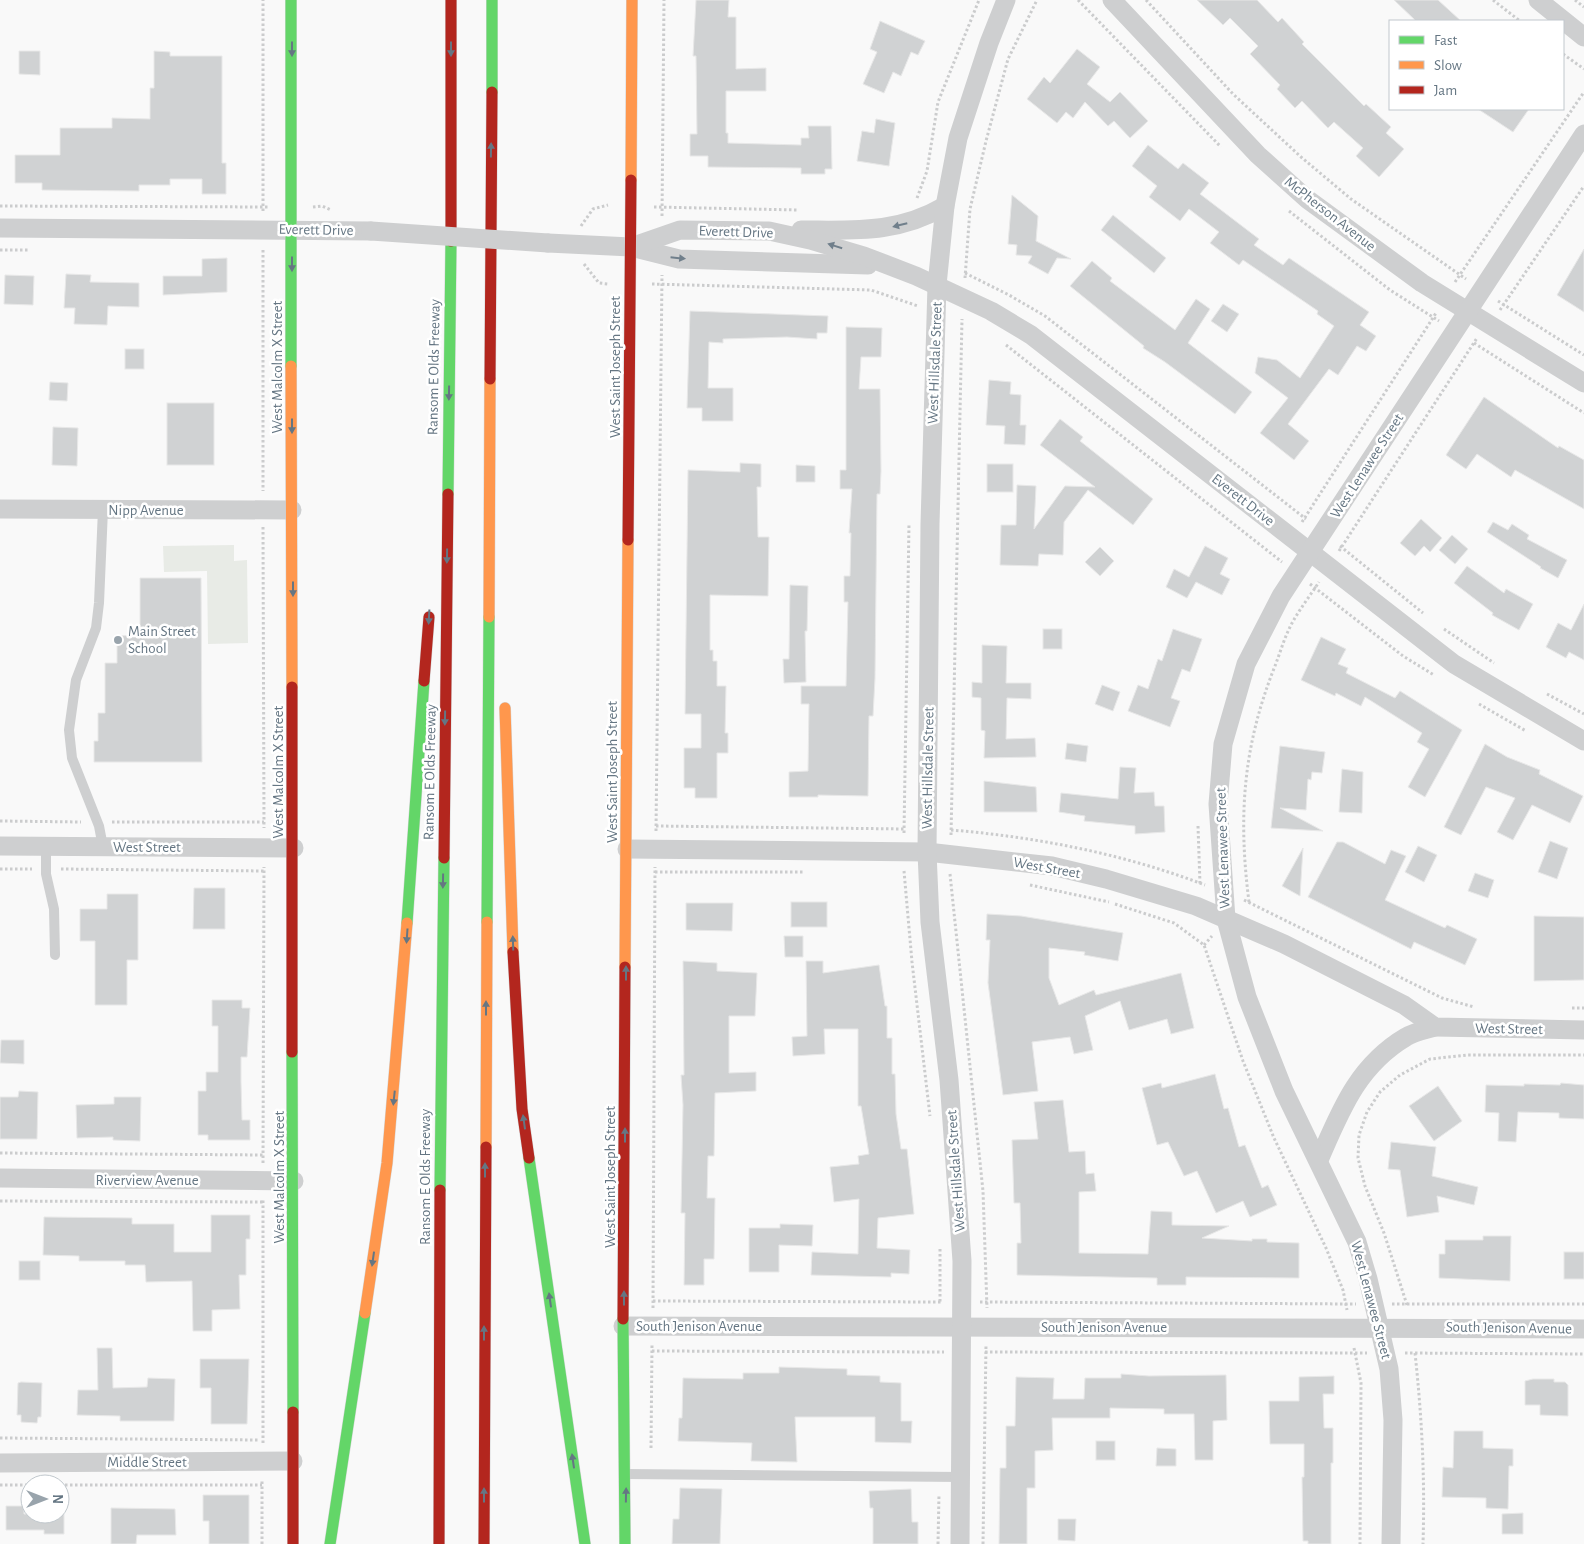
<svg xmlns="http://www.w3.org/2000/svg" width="1584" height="1544" font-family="'Alegreya Sans',sans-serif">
<rect width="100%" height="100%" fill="#f9f9f9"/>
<path fill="#e8ebe6" d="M234 545V561L247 560 248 643 208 644 207 571 164 572 163 546Z"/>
<g fill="#d0d2d3" stroke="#e8e8e8">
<path d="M696 0H729L728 17H736V69L766 68V91H726V133H728V143L801 145V138H809L808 126H831L832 169H825V174H801V168L708 167V156H690V134H697L696 56H693Z"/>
<path d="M1197 0H1257L1278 22 1282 18 1304 42 1302 44 1364 106 1366 104 1391 127 1386 133 1404 149 1379 177 1356 156 1363 148 1334 122 1328 128 1302 101 1295 108 1277 89 1280 85 1250 54 1258 46 1230 18 1223 25Z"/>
<path d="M1394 0H1438L1461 21H1416Z"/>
<path d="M880 21 925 41 918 55 911 52 901 76 893 72 884 93 863 84 877 52 870 49Z"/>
<path d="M1077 49 1100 67 1087 84 1110 102 1120 92 1148 121 1130 138 1114 121 1108 126 1085 102 1073 118 1066 112 1057 123 1027 99 1044 77 1050 83Z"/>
<path d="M19 51H40V75L19 74Z"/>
<path d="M154 51 170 52V56H222V163H226V194H202V179H170V185H139V191L42 190V183H15V155H60V128H112V118L150 119V88H154Z"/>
<path d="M1478 109H1529L1513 132Z"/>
<path d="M876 119 895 123 889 166 857 161 862 131 874 133Z"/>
<path d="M1148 145 1178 169 1183 163 1209 183 1200 194 1259 239 1254 245 1283 265 1289 258 1369 312 1360 325 1376 336 1366 351 1357 346 1338 375 1329 369 1288 424 1309 441 1294 460 1260 433 1288 398 1255 373 1258 357 1277 360 1300 378 1334 326 1317 314 1318 311 1243 260 1239 265 1210 243 1219 232 1189 209 1180 221 1149 197 1157 186 1132 166Z"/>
<path d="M1012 195 1038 216 1036 241 1071 259 1057 258 1048 274 1028 263 1032 256 1016 255 1017 245 1008 244Z"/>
<path d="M1113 215 1166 258 1154 273 1101 230Z"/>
<path d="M1584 249V312L1557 295Z"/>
<path d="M227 258V292L163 295V276H202V259Z"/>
<path d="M1092 261 1112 278 1110 281 1175 330 1196 299 1210 309 1188 343 1252 392 1235 414 1165 362 1143 348 1144 346 1070 286Z"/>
<path d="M66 274 91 275 90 282 139 283V307L108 306 107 325 74 324 75 308H64Z"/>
<path d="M5 275 34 276 33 305 4 304Z"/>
<path d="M1223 304 1239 314 1227 332 1211 321Z"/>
<path d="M690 311 828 316 827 333H817V339L787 337 723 339V343L709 342 708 388H733V421H702V408H687Z"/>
<path d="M846 327 882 328 881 357H861L859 389H880L881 471 880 494H877L875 678 873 716H869L868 796 818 795V797H789V772L808 771 809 704H801V686H846L848 602H844V576H850L851 533H849L852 489H840V470H846Z"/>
<rect x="125" y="349" width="19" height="20"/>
<path d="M989 380 1011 382 1010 394 1021 395 1020 425H1026L1025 445 1004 444 1005 426 986 425Z"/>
<path d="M50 382 68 383 67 401 49 400Z"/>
<path d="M1484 397 1558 448 1559 446 1584 460V509L1515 470 1511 477 1477 454 1466 469 1446 455Z"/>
<rect x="167" y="403" width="47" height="62"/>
<path d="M1060 419 1083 437 1080 441 1153 499 1133 525 1088 490 1064 522 1063 555 1039 554 1038 566 1000 565 1001 525H1016L1017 485 1036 486 1034 529 1065 486 1095 487 1040 445Z"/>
<path d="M53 427 78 428 77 466 52 465Z"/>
<path d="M740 463 761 464V487H757L758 537H769L768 596 710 595V650H713V661H717V686H726L725 733H728V753H717V798H695V788H684V748H701V714H685L688 470 740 472Z"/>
<rect x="987" y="464" width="26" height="28"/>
<path d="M796 465 815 466V482H796Z"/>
<path d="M1421 519 1442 538 1430 552 1424 546 1415 556 1400 543Z"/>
<path d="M1493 522 1508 530 1512 524 1529 535 1527 539 1567 560 1558 578 1540 568 1541 567 1487 532Z"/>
<path d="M1452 535 1468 549 1455 564 1439 550Z"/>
<path d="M1205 546 1228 558 1220 574 1230 579 1222 595 1196 582 1187 598 1166 587 1174 569 1189 577Z"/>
<path d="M1100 547 1114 561 1100 576 1085 562Z"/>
<path d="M1467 566 1504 593 1506 589 1533 604 1519 630 1492 615 1493 613 1454 583Z"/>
<path d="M140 578H201L202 762H94V741H98V713H105V663H117V636L140 635Z"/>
<path d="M790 585 808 586 807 631H805L806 682 784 683 783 659H789Z"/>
<path d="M1584 604V660L1569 652 1566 658 1546 647 1558 623 1571 630Z"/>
<rect x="1043" y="629" width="19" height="20"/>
<path d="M1173 629 1202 639 1190 672 1182 669 1171 698 1180 701 1170 727 1128 711 1138 685 1148 689 1158 659 1162 661Z"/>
<path d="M1321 637 1346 649 1338 664 1348 668 1346 673 1395 698 1400 691 1462 730 1425 797 1408 787 1429 749 1417 742 1422 733 1365 697 1361 706 1336 693 1335 696 1301 680Z"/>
<path d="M982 645 1007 646 1006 683H1031V699L1007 698 1006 739 1035 738 1036 757 984 758 985 731 981 730V698L972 697V682L982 683Z"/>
<path d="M1102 685 1120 692 1113 711 1095 704Z"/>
<path d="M1067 743 1088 746 1086 762 1065 759Z"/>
<path d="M1485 744 1507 757 1540 770 1539 774 1583 796 1570 823 1532 805 1513 840 1497 832 1515 798 1486 787 1461 835 1444 827Z"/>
<path d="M1280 746 1325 752 1322 773 1312 772 1311 780 1308 779 1306 810 1280 808 1323 831 1271 828Z"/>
<path d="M1120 767 1136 768 1134 793 1154 792 1155 806H1164L1165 832 1135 834V826L1084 821 1085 816 1059 812 1061 793 1118 799Z"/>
<path d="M1342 769 1363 772 1362 813 1339 812Z"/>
<path d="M984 781 1036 787 1037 812H984Z"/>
<path d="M1550 841 1568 848 1557 879 1538 872Z"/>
<path d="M1337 842H1343L1385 864 1391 850 1406 856 1385 900 1445 928 1447 925 1477 939 1465 965 1414 942 1411 949 1308 897Z"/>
<path d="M1418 846 1437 855 1424 882 1405 872Z"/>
<path d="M1303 848 1300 896 1282 886Z"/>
<path d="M1475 873 1494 880 1488 898 1468 891Z"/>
<path d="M194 888H225V929H193Z"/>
<path d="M107 894H138V960H127V1005H95V941H80V909H107Z"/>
<rect x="791" y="902" width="36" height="25"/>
<path d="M686 903H733L732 931 686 930Z"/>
<path d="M987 914 1021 916 1123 933 1118 961 1084 955 1085 952 1049 948V978L1059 1005 1094 990 1096 995 1181 973 1194 1028 1171 1034 1167 1019 1129 1030 1120 1001 1085 1016 1093 1050 1074 1054 1070 1037 1032 1042 1038 1091 1003 1095 988 983 990 940H986Z"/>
<path d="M1534 916 1584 917V980L1534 981Z"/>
<path d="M784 936H803V957H785Z"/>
<path d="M683 961 717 963V971L757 973 755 1016H729V1073L756 1072V1091L715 1093 714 1156H708L707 1198H715L714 1259H704V1285H684L685 1213H681L683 1105 681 1075H684Z"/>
<path d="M806 961H823V973L879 965 885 1006H887V1038H892V1074H895L896 1114 901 1149H907L914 1214 878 1218 877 1248 910 1250 909 1274 891 1273V1277L811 1275 812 1252 858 1254 859 1199 834 1202 830 1167 859 1164 858 1156 869 1154 861 1106H858V1029H824L825 1054 793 1056 792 1037 807 1036Z"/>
<path d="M212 1000H242V1008H250L247 1057H241V1082L242 1120H250V1140H208V1135H198V1091H206V1072H218V1026H212Z"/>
<path d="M1 1040H24V1064L0 1063Z"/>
<path d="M1215 1074 1224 1109 1228 1108 1239 1147 1245 1145 1262 1188 1268 1185 1277 1205 1250 1217 1243 1201 1216 1213 1197 1171 1184 1176 1168 1142 1157 1145 1142 1088 1161 1083 1162 1088Z"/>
<path d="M1561 1083 1584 1085V1119L1559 1118V1113L1518 1112 1516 1142 1498 1141 1499 1113 1485 1112 1486 1085 1524 1086V1084L1560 1085Z"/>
<path d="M1438 1086 1462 1121 1434 1141 1409 1106Z"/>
<path d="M19 1091 38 1092 37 1139H0V1097H18Z"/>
<path d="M114 1097H141L140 1141 113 1140V1137L77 1138 76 1105 114 1104Z"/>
<path d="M1063 1100 1069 1152 1085 1151 1086 1174 1094 1173 1096 1191 1079 1192V1253L1148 1254 1151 1211 1172 1212V1225L1229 1226 1202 1238 1252 1241V1239H1267V1242L1299 1243V1278L1186 1277V1285H1157V1278L1017 1275V1243H1021L1020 1203H1014L1012 1140 1038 1139 1034 1102Z"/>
<path d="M1391 1142 1436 1147 1432 1176 1478 1187 1474 1205 1437 1196 1439 1212 1407 1217 1400 1170 1388 1169Z"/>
<path d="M211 1215H250V1239H246V1275H239L240 1309 212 1310V1331H193L192 1281 146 1282 145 1265H125V1261H79V1256L43 1255 44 1217 132 1218V1224H174V1252H211Z"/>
<path d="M780 1224 813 1225 812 1246 779 1245V1272H749V1228H780Z"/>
<path d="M1483 1236H1511L1510 1281 1439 1278V1254H1445V1240H1483Z"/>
<rect x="1564" y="1252" width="20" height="27"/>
<rect x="19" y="1261" width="21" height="19"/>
<path d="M97 1348H112L113 1388 147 1387 148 1378 175 1379 174 1421H120V1416L77 1415 78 1390H98Z"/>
<path d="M200 1359H249L247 1424H211V1388H200Z"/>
<path d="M779 1367 847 1369V1375L880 1376V1382L901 1383V1421H912L911 1443 875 1442V1417H795L797 1462 751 1461 752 1443 678 1441 679 1418H682L683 1378 743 1379V1373H779Z"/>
<path d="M1121 1374 1149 1376 1226 1375 1227 1420 1213 1421V1460H1195L1194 1414H1164V1409L1110 1408V1418H1052L1053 1450 1035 1451V1488H1027V1544H999L1000 1468H1006V1426H1015L1016 1377 1054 1378 1053 1399H1084L1085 1378H1121Z"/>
<path d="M1334 1376V1394H1323L1324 1428H1333V1463H1331V1544H1308V1541H1303L1302 1477H1304V1444H1270L1269 1401H1299V1377Z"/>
<path d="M1533 1379H1554V1382H1565L1568 1385V1416L1540 1415V1405H1525V1381Z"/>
<path d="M21 1382 42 1383 41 1417H38L37 1423 21 1422V1415H17L18 1383Z"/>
<path d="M1454 1431H1483V1448L1513 1449V1466H1509L1508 1509 1486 1508V1498L1442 1497 1443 1467 1453 1468Z"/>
<rect x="1096" y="1441" width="19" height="19"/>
<path d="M1157 1448 1176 1449V1466H1156Z"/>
<path d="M680 1488 722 1489 720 1544H672L673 1519H679Z"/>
<path d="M911 1489 912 1522H918V1544H873V1508H870L869 1491Z"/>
<path d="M203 1495H249V1544H209V1521H203Z"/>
<path d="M6 1506H24V1514H64V1534H44V1530H6Z"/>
<path d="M111 1508 175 1509 176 1535H137L136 1544H111Z"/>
<path d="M1523 1513V1534H1502V1514Z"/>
<path d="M1058 1519H1076L1075 1541 1058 1540Z"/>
</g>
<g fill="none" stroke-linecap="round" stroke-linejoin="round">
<defs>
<g id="fast">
<path d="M291 0V366"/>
<path d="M492 92V0"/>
<path d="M448 494 451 241"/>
<path d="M487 922 489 617"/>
<path d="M407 923 424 681"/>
<path d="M292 1052 293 1412"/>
<path d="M529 1158 585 1544"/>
<path d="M440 1190 444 858"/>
<path d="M623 1319 625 1544"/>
<path d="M330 1544 365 1313"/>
</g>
<g id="slow">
<path d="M631 180 632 0"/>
<path d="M291 366 292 687"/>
<path d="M489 617 490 379"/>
<path d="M505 708 513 952"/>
<path d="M625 967 628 540"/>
<path d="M486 1147 487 922"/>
<path d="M365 1313 387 1163 407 923"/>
</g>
<g id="jam">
<path d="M451 0V241"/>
<path d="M490 379 492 92"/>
<path d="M628 540 631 180"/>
<path d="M424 681 429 617"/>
<path d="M292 687V1052"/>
<path d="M444 858 448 494"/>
<path d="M513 952 522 1109 529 1158"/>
<path d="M623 1319 625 967"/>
<path d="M293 1412V1544"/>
<path d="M439 1544 440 1190"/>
<path d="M484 1544 486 1147"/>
</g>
</defs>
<use href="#fast" stroke="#d5d6d7" stroke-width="12"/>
<use href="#slow" stroke="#d5d6d7" stroke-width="12"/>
<use href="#jam" stroke="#d5d6d7" stroke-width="12"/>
<g stroke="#cbcccd" stroke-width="3" stroke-dasharray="2.5 2.5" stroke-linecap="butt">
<path d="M1078 0 1221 147"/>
<path d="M1146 0 1233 94 1301 157 1351 199 1466 279"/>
<path d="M1493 0 1520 21"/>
<path d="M1575 0 1584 7"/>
<path d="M1563 54 1584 69"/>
<path d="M917 198 927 171 938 102 979 0"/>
<path d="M0 206 269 207"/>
<path d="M313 207 322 206 331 210"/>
<path d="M654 207 798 210"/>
<path d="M263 211V0"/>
<path d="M1289 211 1390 290 1439 321"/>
<path d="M662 216 664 0"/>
<path d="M581 226 593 209 608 205"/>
<path d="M0 250H29"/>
<path d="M263 250V491"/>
<path d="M584 264 599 283 608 284"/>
<path d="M965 273 1009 295 1045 316 1306 519"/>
<path d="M965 278 970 209 986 141 1008 59 1037 0"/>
<path d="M1455 282 1584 92"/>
<path d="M652 284 871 290 918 306"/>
<path d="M1498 301 1584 355"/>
<path d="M1500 310 1584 186"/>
<path d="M1474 343 1584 413"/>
<path d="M1006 345 1282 562"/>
<path d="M1302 522 1436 313"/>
<path d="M263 527 264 828"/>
<path d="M1340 546 1423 613"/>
<path d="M1339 551 1477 338"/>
<path d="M1310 584 1403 656 1434 675"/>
<path d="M1444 629 1494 663"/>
<path d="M1547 694 1584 714"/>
<path d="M1479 704 1526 731"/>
<path d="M0 821 81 822"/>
<path d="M112 822H264"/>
<path d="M656 826 905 829"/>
<path d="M1198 826 1200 884"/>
<path d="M951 830C1037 837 1124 854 1205 885"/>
<path d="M656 831 662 275"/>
<path d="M904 833 909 524"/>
<path d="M951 835 962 319"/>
<path d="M0 869H32"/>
<path d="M61 869 264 871"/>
<path d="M904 871 912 962 930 1116"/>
<path d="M655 872H805"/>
<path d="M950 874 983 1191 987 1308"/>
<path d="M1030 885 1109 902"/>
<path d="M1244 900 1442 998 1474 1007"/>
<path d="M1249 902C1238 816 1243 746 1275 666 1280 653 1284 639 1290 627 1298 611 1310 596 1319 582"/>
<path d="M1115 904 1174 923 1204 945 1243 1061 1274 1138 1326 1248 1343 1290 1347 1310"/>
<path d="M1204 945 1212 936"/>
<path d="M1572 1008H1584"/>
<path d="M0 1153 263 1155"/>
<path d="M263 1163 264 867"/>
<path d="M0 1201 263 1202"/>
<path d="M940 1249V1303"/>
<path d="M653 1301 941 1302"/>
<path d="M980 1302 1356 1304"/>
<path d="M1392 1304H1584"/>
<path d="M1407 1305 1384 1233 1365 1186 1358 1158 1359 1135 1367 1112 1380 1092 1400 1075 1430 1059 1468 1055H1584"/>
<path d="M653 1308 655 867"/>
<path d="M1354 1348 1361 1383 1360 1544"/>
<path d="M652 1351 944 1352"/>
<path d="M985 1352 1367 1353"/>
<path d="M1405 1353 1584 1354"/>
<path d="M1415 1353C1422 1418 1425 1478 1423 1544"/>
<path d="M0 1438 260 1440"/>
<path d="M263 1443V1200"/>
<path d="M651 1448 652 1345"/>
<path d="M0 1485H30"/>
<path d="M60 1485H262"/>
<path d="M262 1544V1480"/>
<path d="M938 1544 939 1494"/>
<path d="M983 1544 986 1345"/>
</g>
<g stroke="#cecfd0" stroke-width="10">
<path d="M103 509 99 603 96 628 76 680 69 730 72 758 99 826 103 847"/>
<path d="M46 846V874L54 909 55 955"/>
<path d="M627 1474 961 1477"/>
</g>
<g stroke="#cecfd0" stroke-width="19">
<path d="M1112 0 1258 155 1307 199 1422 283 1584 383"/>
<path d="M1538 0 1584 37"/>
<path d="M0 228 371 231"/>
<path d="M801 230C854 230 897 234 945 206"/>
<path d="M548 243 631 247 679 259 868 265"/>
<path d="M631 247 680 230 769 231 810 240 864 256 916 276 991 311 1031 335 1454 664 1584 741"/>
<path d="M0 509 292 510"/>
<path d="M0 846 294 848"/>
<path d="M627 849 927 852 1052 866 1106 879 1196 906 1226 919 1284 944 1404 1005 1435 1027 1584 1030"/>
<path d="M1319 1160C1340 1112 1357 1066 1406 1037 1414 1032 1425 1030 1435 1027"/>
<path d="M0 1178 294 1181"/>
<path d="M623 1326 1584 1329"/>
<path d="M0 1463 293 1461"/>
<path d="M960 1544 962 1261 949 1080 930 922 927 852 930 524 937 285 945 206 958 138 989 43 1006 0"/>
<path d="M1391 1544 1393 1420 1389 1369 1368 1279 1357 1242 1284 1091 1247 997 1226 919 1218 804 1223 744 1246 664 1281 596 1584 134"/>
</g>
<use href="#fast" stroke="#63d668" stroke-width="11"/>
<use href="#slow" stroke="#ff974d" stroke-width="11"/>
<use href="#jam" stroke="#b3261e" stroke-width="11"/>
<path stroke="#cecfd0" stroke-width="19" d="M371 231 548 243"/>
</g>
<defs><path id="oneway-solid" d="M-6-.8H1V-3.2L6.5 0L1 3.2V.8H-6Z" transform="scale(1.25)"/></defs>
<g fill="#657683">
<use href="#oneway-solid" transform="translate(292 49) rotate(90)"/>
<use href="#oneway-solid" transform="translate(451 49) rotate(90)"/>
<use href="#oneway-solid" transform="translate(491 150) rotate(-89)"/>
<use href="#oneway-solid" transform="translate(292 264) rotate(90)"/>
<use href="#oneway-solid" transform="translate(449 393) rotate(91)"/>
<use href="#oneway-solid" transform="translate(292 426) rotate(90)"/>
<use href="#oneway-solid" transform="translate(447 556) rotate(91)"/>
<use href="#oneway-solid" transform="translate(293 589) rotate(90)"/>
<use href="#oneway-solid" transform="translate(429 617) rotate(93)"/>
<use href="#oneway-solid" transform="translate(445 718) rotate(91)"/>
<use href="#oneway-solid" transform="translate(443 881) rotate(91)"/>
<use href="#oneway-solid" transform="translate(407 936) rotate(94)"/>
<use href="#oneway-solid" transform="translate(513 943) rotate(-92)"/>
<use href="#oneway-solid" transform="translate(626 973) rotate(-90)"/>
<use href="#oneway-solid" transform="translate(486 1008) rotate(-90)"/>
<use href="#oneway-solid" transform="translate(394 1098) rotate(96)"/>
<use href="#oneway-solid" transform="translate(524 1122) rotate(-98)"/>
<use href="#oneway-solid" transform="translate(625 1135) rotate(-90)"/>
<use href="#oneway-solid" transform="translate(485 1170) rotate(-90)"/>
<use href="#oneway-solid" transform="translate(373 1259) rotate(98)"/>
<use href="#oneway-solid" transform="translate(624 1298) rotate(-90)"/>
<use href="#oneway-solid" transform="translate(550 1300) rotate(-98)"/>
<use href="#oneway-solid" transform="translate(484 1333) rotate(-90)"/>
<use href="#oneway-solid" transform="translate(573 1461) rotate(-98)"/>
<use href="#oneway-solid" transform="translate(484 1495) rotate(-90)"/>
<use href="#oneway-solid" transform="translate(626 1495) rotate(-89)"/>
</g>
<g fill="#707f8b">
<use href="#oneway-solid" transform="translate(900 225) rotate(166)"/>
<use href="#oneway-solid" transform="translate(835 246) rotate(-163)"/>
<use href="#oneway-solid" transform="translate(678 258) rotate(6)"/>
</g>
<circle fill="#99a4ac" stroke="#fff" stroke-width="2" cx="118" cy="640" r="5"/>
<g text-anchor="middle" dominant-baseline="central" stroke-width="5" stroke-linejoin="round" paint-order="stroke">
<g font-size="15" fill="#657683" stroke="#fff">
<text transform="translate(1330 214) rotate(38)">McPherson Avenue</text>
<text transform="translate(316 230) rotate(1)">Everett Drive</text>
<text transform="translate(736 232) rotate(2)">Everett Drive</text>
<text transform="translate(935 363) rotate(-88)">West Hillsdale Street</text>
<text transform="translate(277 367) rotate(-90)">West Malcolm X Street</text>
<text transform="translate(434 367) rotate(-89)">Ransom E Olds Freeway</text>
<text transform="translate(615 367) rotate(-90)">West Saint Joseph Street</text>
<text transform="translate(1367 466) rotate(-57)">West Lenawee Street</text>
<text transform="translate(1243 500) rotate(38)">Everett Drive</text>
<text x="146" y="510">Nipp Avenue</text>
<text transform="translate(928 768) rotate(-89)">West Hillsdale Street</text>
<text transform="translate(278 772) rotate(-90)">West Malcolm X Street</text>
<text transform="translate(430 772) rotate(-89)">Ransom E Olds Freeway</text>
<text transform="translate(612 772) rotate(-90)">West Saint Joseph Street</text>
<text x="147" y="847">West Street</text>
<text transform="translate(1223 848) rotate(-92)">West Lenawee Street</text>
<text transform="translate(1047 868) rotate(10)">West Street</text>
<text transform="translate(1509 1029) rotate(1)">West Street</text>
<text transform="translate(956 1171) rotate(-94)">West Hillsdale Street</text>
<text transform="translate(279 1177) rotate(-90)">West Malcolm X Street</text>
<text transform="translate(425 1177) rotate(-90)">Ransom E Olds Freeway</text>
<text transform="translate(610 1177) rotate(-90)">West Saint Joseph Street</text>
<text x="147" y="1180">Riverview Avenue</text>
<text transform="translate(1371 1300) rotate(75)">West Lenawee Street</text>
<text x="699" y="1326">South Jenison Avenue</text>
<text x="1104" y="1327">South Jenison Avenue</text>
<text transform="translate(1509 1328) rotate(1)">South Jenison Avenue</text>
<text x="147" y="1462">Middle Street</text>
</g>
<g font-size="15" fill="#657683" stroke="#fff" text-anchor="start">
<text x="128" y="631">Main Street<tspan x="128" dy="17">School</tspan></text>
</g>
</g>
<rect x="1389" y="20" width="175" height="90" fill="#ffffff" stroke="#c1c8cd"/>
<rect x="1399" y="36" width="25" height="8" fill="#63d668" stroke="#c1c8cd"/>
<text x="1434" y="45" font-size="15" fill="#657683">Fast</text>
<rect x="1399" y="61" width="25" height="8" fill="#ff974d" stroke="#c1c8cd"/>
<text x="1434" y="70" font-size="15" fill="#657683">Slow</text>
<rect x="1399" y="86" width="25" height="8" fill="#b3261e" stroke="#c1c8cd"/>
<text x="1434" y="95" font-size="15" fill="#657683">Jam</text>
<g transform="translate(45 1499) rotate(90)"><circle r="24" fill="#ffffff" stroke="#c1c8cd"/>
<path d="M0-4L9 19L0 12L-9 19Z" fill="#99a4ac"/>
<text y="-8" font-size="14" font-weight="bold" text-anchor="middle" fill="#657683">N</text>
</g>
</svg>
